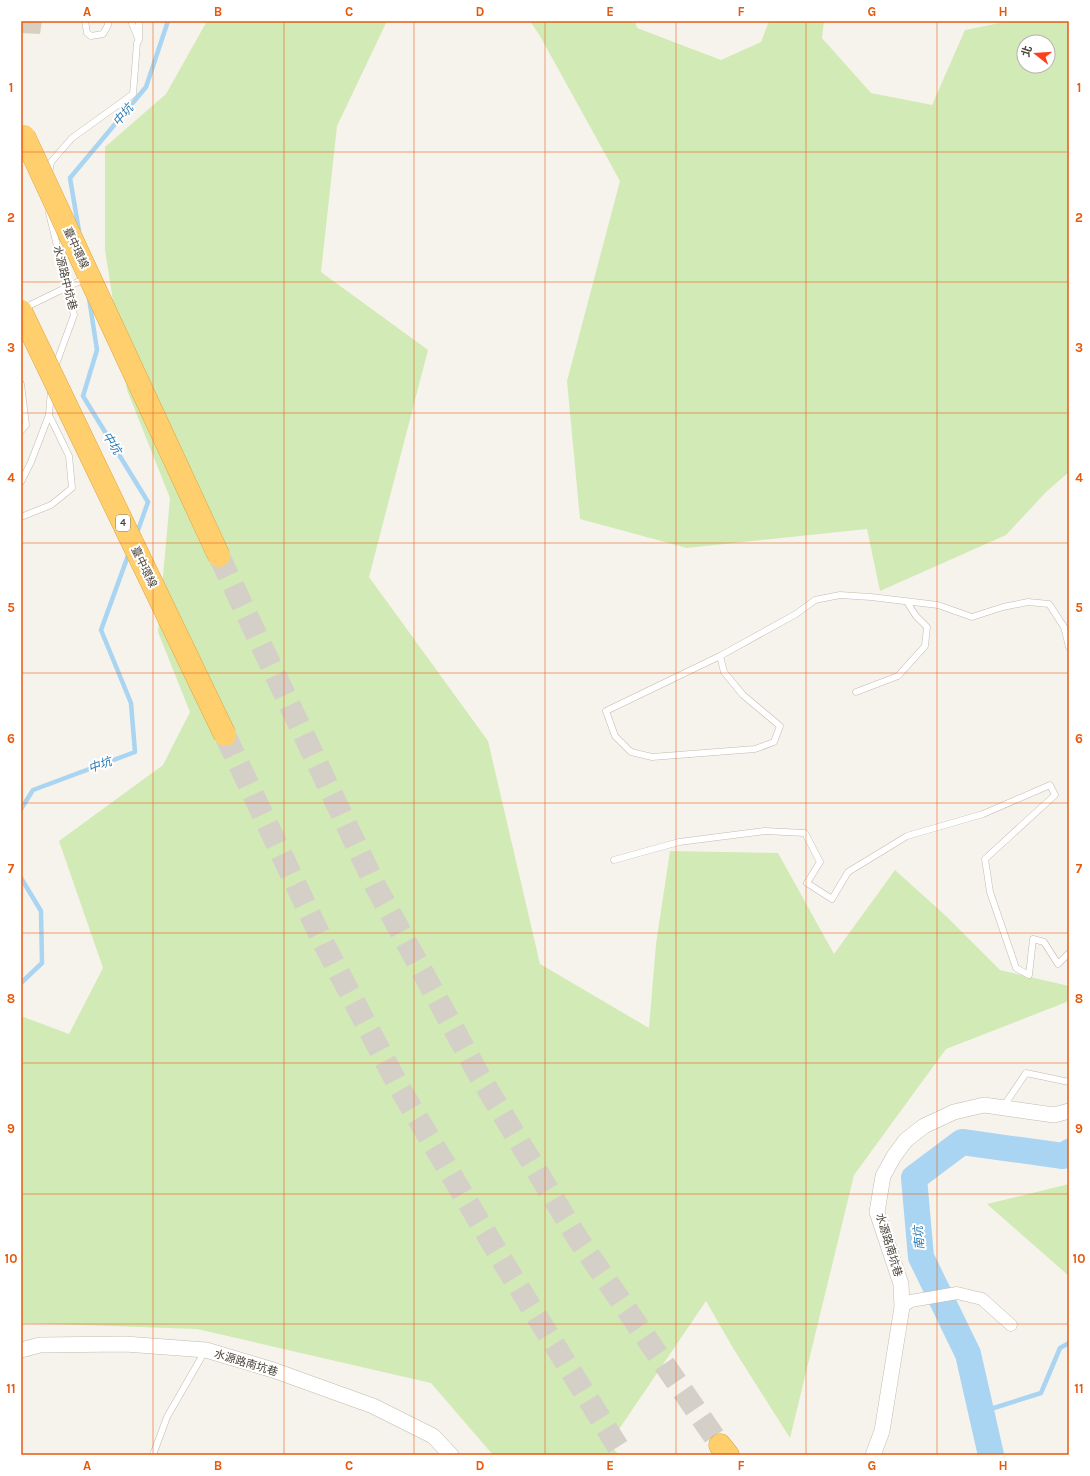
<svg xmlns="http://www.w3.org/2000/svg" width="1090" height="1476" font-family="Karla,'Noto Sans TC',sans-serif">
<rect width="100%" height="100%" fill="#f6f3ec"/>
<g fill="#d2eab5" fill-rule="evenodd">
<path d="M207 21H387L337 126 321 272 428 350 369 577 488 741 540 964 649 1028 656 944 670 851 778 853 834 954 895 870 946 916 1000 970 1069 986V1001L946 1049 854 1175 790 1438 733 1348 706 1301 609 1444 619 1455H493L431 1383 197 1329 21 1323V1016L69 1034 103 968 59 841 163 765 190 712 158 632 170 498 127 390 105 250V147L166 94Z"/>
<path d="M530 21H635L637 28 721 60 761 42 769 21H824L822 38 871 93 932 105 965 30 1009 21H1069V472L1046 492 1006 535 880 591 867 529 687 548 580 519 567 381 620 181 540 36ZM1024 42H1048V66H1024Z"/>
<path d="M1069 1184V1276L987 1204Z"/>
</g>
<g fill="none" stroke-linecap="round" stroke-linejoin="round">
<g stroke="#a9d4f2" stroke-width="4.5">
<path d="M79 231 70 178 146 87 168 21"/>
<path d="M89 298 97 350 83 396 148 502 137 533"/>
<path d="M21 809 33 790 135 752 131 703 101 630 129 553"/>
<path d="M21 878 41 911 42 963 21 983"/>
<path d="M981 1412 1041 1393 1060 1348 1069 1343"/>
</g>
<path stroke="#a9d4f2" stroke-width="26" d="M991 1455 968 1354 921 1257 914 1178 962 1142 1063 1156 1069 1152"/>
</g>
<path fill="#d8cfc1" d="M21 21H42L40 34 21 33Z"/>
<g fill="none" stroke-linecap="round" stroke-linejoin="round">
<g stroke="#d4d0c8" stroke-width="22" stroke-dasharray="22 11" stroke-linecap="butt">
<path d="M219 556 376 887 479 1075 578 1239 720 1445"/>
<path d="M225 735 324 944 399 1087 508 1270 623 1455"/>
</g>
<defs>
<g id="service">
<path d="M85 21 87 33 91 36 103 34 108 25V21"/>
<path d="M131 21 138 38"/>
<path d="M49 174 51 162 72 138 133 94 137 43 139 40V21"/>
<path d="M49 213 74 315 55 367"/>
<path d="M21 384 26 425 21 431"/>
<path d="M21 482 31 462 49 415"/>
<path d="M21 517 51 505 72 488 69 456 49 415 51 390"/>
<path d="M720 656 724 672 743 695 780 726 774 742 755 749 652 757 631 752 615 736 606 711 720 656 796 614 815 600 840 595 871 597 938 605 972 617 1003 607 1028 602 1049 604 1064 627 1069 647"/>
<path d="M856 692 898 676 925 646 927 627 916 616 907 602"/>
<path d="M614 860 679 842 765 831 805 833 820 862 807 883 832 899 848 872 907 836 983 814 1050 785 1055 795 985 859 990 892 1016 968 1029 975 1033 939 1044 942 1058 964 1069 953"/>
<path d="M1003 1107 1026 1073 1069 1082"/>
<path d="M153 1455 167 1417 205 1351"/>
</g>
<path id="minor" d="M902 1307 911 1301 957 1293 982 1299 1011 1325"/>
<g id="tertiary">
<path d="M21 1350 40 1345 125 1344 206 1350 273 1370 373 1406 433 1436 451 1455"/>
<path d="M873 1455 882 1431 902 1307 901 1284 877 1212 883 1176 894 1156 906 1140 924 1126 954 1112 984 1105 1054 1115 1069 1111"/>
</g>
<path id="motorway" d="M720 1445 728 1455"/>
</defs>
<use href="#service" stroke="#c2bbae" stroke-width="7"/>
<use href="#minor" stroke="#c2bbae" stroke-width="13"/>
<use href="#tertiary" stroke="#c2bbae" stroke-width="16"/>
<use href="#motorway" stroke="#e0a43c" stroke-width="23"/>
<use href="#service" stroke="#fff" stroke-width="6"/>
<use href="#minor" stroke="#fff" stroke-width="12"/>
<use href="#tertiary" stroke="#fff" stroke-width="15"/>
<use href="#motorway" stroke="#ffcf6e" stroke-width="22"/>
<defs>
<path id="service-bridge" d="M24 308 86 278"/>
<g id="motorway-bridge">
<path d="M24 136 219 556"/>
<path d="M21 311 225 735"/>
</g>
</defs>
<use href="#service-bridge" stroke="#c2bbae" stroke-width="7" stroke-linecap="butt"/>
<use href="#motorway-bridge" stroke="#e0a43c" stroke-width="23" stroke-linecap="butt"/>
<use href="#service-bridge" stroke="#fff" stroke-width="6"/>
<use href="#motorway-bridge" stroke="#ffcf6e" stroke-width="22"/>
</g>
<path fill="none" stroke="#e8590c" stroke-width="1" stroke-opacity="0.55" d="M153 21V1455M284 21V1455M414 21V1455M545 21V1455M676 21V1455M806 21V1455M937 21V1455M21 152H1069M21 282H1069M21 413H1069M21 543H1069M21 673H1069M21 803H1069M21 933H1069M21 1063H1069M21 1194H1069M21 1324H1069"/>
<g text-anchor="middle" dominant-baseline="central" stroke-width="4" stroke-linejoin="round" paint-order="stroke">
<rect fill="#fff" stroke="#817c74" stroke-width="1" x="116" y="515" width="14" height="16" rx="3"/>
<g font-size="10" font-weight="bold" fill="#4b4439">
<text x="123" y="523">4</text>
</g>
<g font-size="11" fill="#4b4439" stroke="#fff">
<text transform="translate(76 248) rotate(65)">臺中環線</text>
<text transform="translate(65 278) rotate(76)">水源路中坑巷</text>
<text transform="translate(144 567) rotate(64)">臺中環線</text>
<text transform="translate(889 1245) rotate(73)">水源路南坑巷</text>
<text transform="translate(246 1363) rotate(17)">水源路南坑巷</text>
</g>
<g font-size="12" font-style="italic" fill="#2e7ab2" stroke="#fff">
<text transform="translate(123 115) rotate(-50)">中坑</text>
<text transform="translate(112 443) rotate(58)">中坑</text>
<text transform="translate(100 765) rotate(-20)">中坑</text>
<text transform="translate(919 1238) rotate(-95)">南坑</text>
</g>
</g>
<rect width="1090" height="1476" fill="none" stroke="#ffffff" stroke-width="44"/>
<g transform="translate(1036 54) rotate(287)"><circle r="19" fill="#ffffff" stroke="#b7b4b0"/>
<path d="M0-3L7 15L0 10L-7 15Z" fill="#fc3f1d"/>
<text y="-6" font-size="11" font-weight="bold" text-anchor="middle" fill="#4b4439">北</text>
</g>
<rect x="22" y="22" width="1046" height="1432" fill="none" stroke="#e8590c" stroke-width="1.5"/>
<g font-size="13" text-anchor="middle" font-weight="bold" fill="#e8590c">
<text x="87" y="16">A</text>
<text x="218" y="16">B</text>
<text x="349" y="16">C</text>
<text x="480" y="16">D</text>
<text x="610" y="16">E</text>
<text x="741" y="16">F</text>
<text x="872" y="16">G</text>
<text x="1003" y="16">H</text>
<text x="11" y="92">1</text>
<text x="1079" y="92">1</text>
<text x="11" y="222">2</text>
<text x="1079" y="222">2</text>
<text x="11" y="352">3</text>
<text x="1079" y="352">3</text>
<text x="11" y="482">4</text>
<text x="1079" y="482">4</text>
<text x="11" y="612">5</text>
<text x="1079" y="612">5</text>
<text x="11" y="743">6</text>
<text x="1079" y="743">6</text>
<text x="11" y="873">7</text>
<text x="1079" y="873">7</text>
<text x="11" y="1003">8</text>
<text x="1079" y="1003">8</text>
<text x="11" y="1133">9</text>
<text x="1079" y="1133">9</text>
<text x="11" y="1263">10</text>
<text x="1079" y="1263">10</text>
<text x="11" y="1393">11</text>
<text x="1079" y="1393">11</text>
<text x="87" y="1470">A</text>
<text x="218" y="1470">B</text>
<text x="349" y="1470">C</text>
<text x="480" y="1470">D</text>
<text x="610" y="1470">E</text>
<text x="741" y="1470">F</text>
<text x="872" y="1470">G</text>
<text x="1003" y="1470">H</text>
</g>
</svg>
